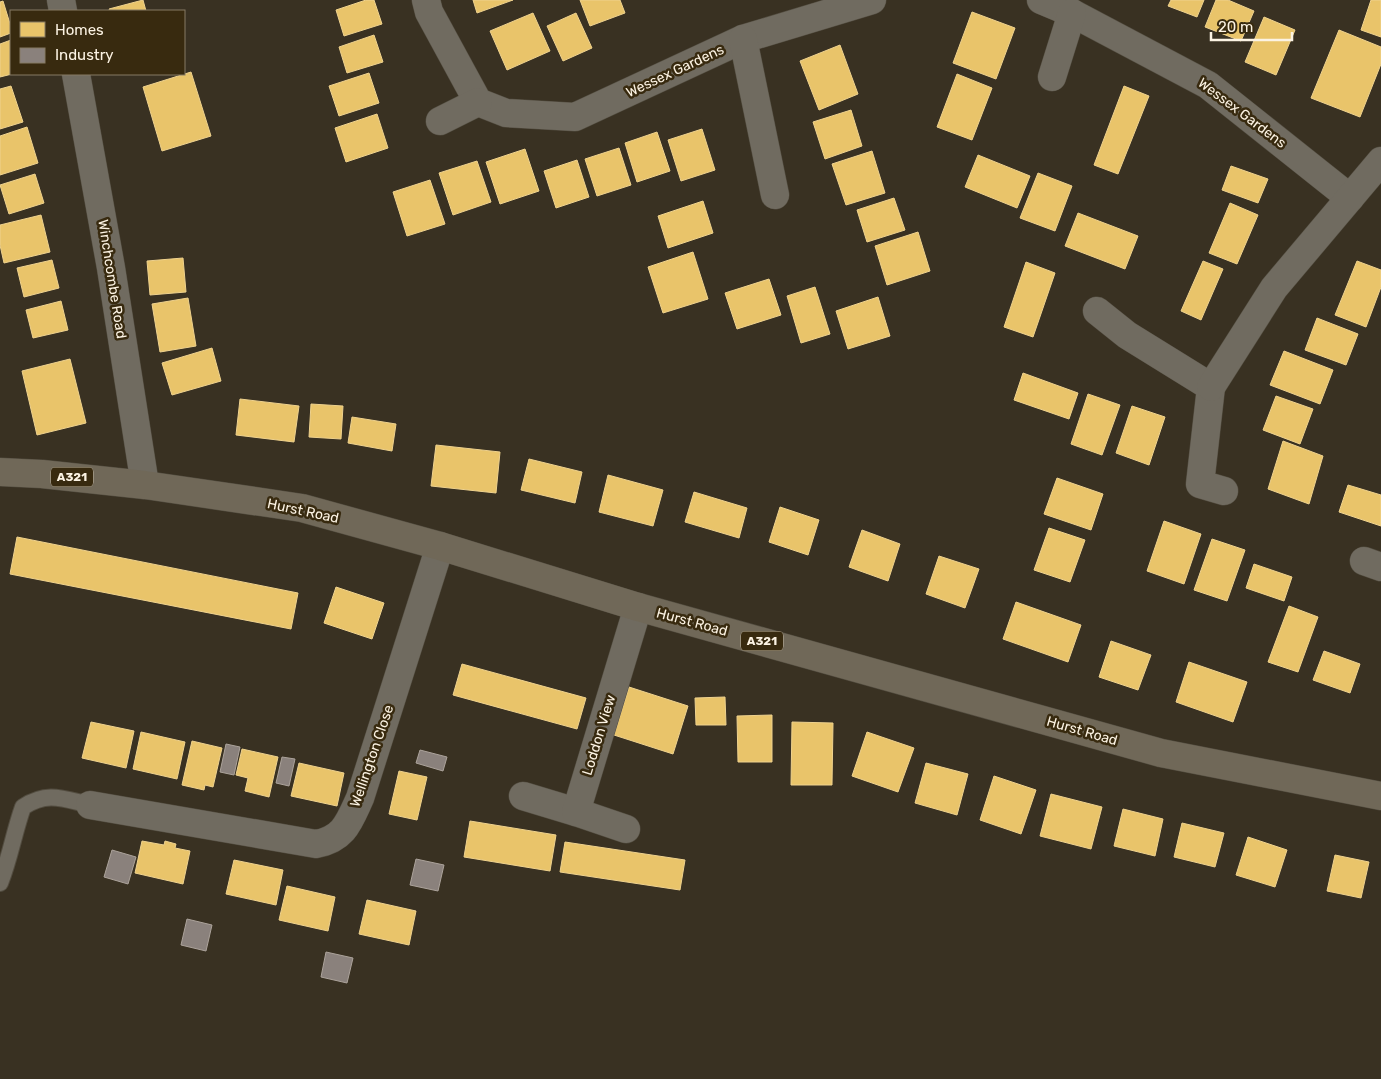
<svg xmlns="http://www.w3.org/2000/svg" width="1381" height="1079" font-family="Rubik,sans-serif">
<rect width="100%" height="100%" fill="#393122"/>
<g fill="#e9c46a" stroke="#efd28e">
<path d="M143 0 146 11H110L109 9Z"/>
<path d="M366 0H374L382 24 344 36 336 10Z"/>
<path d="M473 0H513L477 13Z"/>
<path d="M580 0H620L625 13 590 26Z"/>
<path d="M1171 0H1204L1197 17 1168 6Z"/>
<path d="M1216 0H1228L1254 11 1241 41 1205 27Z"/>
<path d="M1371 0H1381V37L1361 30Z"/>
<path d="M3 1 11 27V33L0 37V2Z"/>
<path d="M972 12 1015 28 996 79 953 63Z"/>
<path d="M533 13 550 51 507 70 490 31Z"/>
<path d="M576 13 592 48 563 61 547 26Z"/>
<path d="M1264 17 1295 30 1276 75 1245 62Z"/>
<path d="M1339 30 1381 47V64L1360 117 1311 98Z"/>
<path d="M374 35 383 62 347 73 339 47Z"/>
<path d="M11 40 12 74 0 77V44Z"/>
<path d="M840 45 858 94 819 110 800 61Z"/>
<path d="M191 72 211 136 162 151 143 87Z"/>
<path d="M369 73 379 103 339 116 329 86Z"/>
<path d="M957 74 992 88 972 140 937 127Z"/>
<path d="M11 86 23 122 0 129V89Z"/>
<path d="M1124 86 1149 96 1118 174 1094 165Z"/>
<path d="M851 110 862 146 825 159 813 122Z"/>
<path d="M377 114 388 148 346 162 335 128Z"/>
<path d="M27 127 38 163 0 175V136Z"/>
<path d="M702 129 715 170 681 181 668 140Z"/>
<path d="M657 132 670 171 637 182 625 143Z"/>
<path d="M619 148 631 185 597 196 585 159Z"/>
<path d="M525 149 539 191 500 204 486 162Z"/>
<path d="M872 151 885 193 846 205 832 164Z"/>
<path d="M978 155 1030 176 1017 208 965 187Z"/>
<path d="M577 160 589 197 556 208 544 171Z"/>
<path d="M477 161 491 202 453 215 439 173Z"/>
<path d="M1231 166 1268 179 1258 203 1222 190Z"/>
<path d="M1038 173 1072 186 1055 231 1020 218Z"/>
<path d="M35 174 44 203 9 214 0 185Z"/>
<path d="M430 180 445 224 407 236 393 192Z"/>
<path d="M894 198 905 230 867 242 857 210Z"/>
<path d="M703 201 713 233 668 248 658 216Z"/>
<path d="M1230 203 1258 215 1237 264 1209 253Z"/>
<path d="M1078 213 1138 236 1125 269 1065 246Z"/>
<path d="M41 215 50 252 4 263 0 245V225Z"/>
<path d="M918 232 930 271 887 285 875 246Z"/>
<path d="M693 252 708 299 663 313 648 267Z"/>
<path d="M183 258 186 292 150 295 147 261Z"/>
<path d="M52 260 59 288 24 297 17 268Z"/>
<path d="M1203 261 1223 269 1201 320 1181 311Z"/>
<path d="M1357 261 1381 270V287L1366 327 1335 315Z"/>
<path d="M1026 262 1055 273 1033 337 1004 327Z"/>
<path d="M769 279 781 315 737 329 725 293Z"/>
<path d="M815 287 830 334 801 343 787 296Z"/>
<path d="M878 297 890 336 848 349 836 311Z"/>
<path d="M188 298 196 346 160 352 152 304Z"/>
<path d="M61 301 68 330 33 338 26 310Z"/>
<path d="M1317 318 1358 334 1346 365 1305 350Z"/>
<path d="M212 348 221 381 172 395 162 363Z"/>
<path d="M1284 351 1333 370 1320 404 1270 385Z"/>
<path d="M70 359 86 423 37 435 22 371Z"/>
<path d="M1023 373 1078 393 1069 419 1014 400Z"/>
<path d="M1088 394 1120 405 1102 455 1071 444Z"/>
<path d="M1276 396 1313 409 1300 444 1263 430Z"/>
<path d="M240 399 299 406 294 442 236 435Z"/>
<path d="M311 404 343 406 341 439 309 437Z"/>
<path d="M1132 406 1165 417 1149 465 1116 453Z"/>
<path d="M352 417 396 424 392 451 348 443Z"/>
<path d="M1283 441 1323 456 1309 504 1268 489Z"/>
<path d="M436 445 500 452 496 493 431 486Z"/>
<path d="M529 459 582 472 575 503 521 490Z"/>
<path d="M608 475 663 490 653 526 599 512Z"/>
<path d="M1057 478 1103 494 1091 530 1044 514Z"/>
<path d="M1348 485 1381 495V526L1339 512Z"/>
<path d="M694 492 747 508 739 538 685 522Z"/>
<path d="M780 507 819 520 808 555 769 542Z"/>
<path d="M1164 521 1201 534 1184 584 1147 571Z"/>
<path d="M1049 528 1085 540 1070 582 1034 570Z"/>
<path d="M862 530 900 544 888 581 849 567Z"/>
<path d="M17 537 298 593 291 629 10 574Z"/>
<path d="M1212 539 1245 550 1227 601 1194 590Z"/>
<path d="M939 556 979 569 965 608 926 594Z"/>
<path d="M1254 564 1292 577 1284 601 1246 588Z"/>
<path d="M336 587 384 603 372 639 324 623Z"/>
<path d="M1016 602 1081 625 1068 662 1003 639Z"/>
<path d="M1289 606 1318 617 1298 672 1268 662Z"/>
<path d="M1111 641 1151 655 1138 690 1099 677Z"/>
<path d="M1324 651 1360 664 1350 693 1313 680Z"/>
<path d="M1189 662 1247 682 1233 722 1176 702Z"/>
<path d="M462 664 586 698 577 729 453 695Z"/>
<path d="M629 687 688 706 673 754 614 735Z"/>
<path d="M725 697 726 725H696L695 698Z"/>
<path d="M772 715V762H738L737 716Z"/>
<path d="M91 722 134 731 126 768 82 758Z"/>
<path d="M792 722 833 723 832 785H791Z"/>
<path d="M141 732 185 742 177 779 133 769Z"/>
<path d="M867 732 914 748 898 792 852 776Z"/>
<path d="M192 741 222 748 213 787 205 785 204 790 182 785Z"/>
<path d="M242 749 278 757 269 797 245 791 248 778 236 775Z"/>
<path d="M299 763 344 773 337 806 291 796Z"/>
<path d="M926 763 968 774 957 815 915 803Z"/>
<path d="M399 771 427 777 417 820 389 814Z"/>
<path d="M994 776 1036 790 1021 834 980 820Z"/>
<path d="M1051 794 1102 807 1091 849 1040 836Z"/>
<path d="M1123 809 1163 819 1155 856 1114 846Z"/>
<path d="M470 821 556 835 550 871 464 857Z"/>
<path d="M1182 823 1224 833 1215 867 1174 857Z"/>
<path d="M1248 837 1287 850 1275 887 1236 875Z"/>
<path d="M142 841 164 845 165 841 176 844 175 848 190 851 183 884 135 873Z"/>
<path d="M565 842 685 860 680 890 560 872Z"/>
<path d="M1335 855 1369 862 1361 898 1327 891Z"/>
<path d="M234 860 283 870 276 905 226 894Z"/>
<path d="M287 886 335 897 328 931 279 920Z"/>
<path d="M367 900 416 911 409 945 359 934Z"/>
</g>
<g fill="#8a817c" stroke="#aca39b">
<path d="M226 744 240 747 234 775 220 772Z"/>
<path d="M420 750 447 757 443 771 416 763Z"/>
<path d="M282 757 295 759 289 786 276 783Z"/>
<path d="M112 850 136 857 128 884 104 877Z"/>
<path d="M416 859 444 865 438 891 410 885Z"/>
<path d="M187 919 212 925 206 951 181 945Z"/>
<path d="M326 952 353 958 347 983 321 977Z"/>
</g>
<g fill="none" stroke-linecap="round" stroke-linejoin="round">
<defs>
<path id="lane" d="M0 883C10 858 14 832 23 807 48 791 63 799 90 805"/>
<g id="street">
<path d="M61 0 63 11"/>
<path d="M426 0 429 12 478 102 506 113 575 117 743 39 872 0"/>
<path d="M1041 0 1072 13 1208 85 1350 198"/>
<path d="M743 39 775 195"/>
<path d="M76 74 111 268 145 485"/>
<path d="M1052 77 1072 13"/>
<path d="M440 121 478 102"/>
<path d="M1097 311 1127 335 1211 387 1200 484 1224 491"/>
<path d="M1211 387 1274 288 1381 161"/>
<path d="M1364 561 1381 567"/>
<path d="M523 796 576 812"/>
<path d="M90 805 316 844C344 839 349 822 360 798L440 546"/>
<path d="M626 829 576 812 638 607"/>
</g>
<path id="primary" d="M0 472 42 474 145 485 302 508 440 546 638 607 1161 753 1381 796"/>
</defs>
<use href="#lane" stroke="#534d40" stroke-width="18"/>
<use href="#street" stroke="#534d40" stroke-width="29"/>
<use href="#primary" stroke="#534d40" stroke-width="29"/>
<use href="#lane" stroke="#706b60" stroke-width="16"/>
<use href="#street" stroke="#706b60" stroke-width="28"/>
<use href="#primary" stroke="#706858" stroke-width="28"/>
</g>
<g text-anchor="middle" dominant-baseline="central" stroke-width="5" stroke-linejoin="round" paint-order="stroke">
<g fill="#382a0f" stroke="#c1b7a3" stroke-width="1">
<rect x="51" y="467.5" width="42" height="19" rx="4"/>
<rect x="741" y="631.5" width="42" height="19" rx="4"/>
</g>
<g font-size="12" font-weight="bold" fill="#fcf3e3">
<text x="72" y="477">A321</text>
<text x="762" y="641">A321</text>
</g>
<g font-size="14" fill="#fcf3e3" stroke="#382a0f">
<text transform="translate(675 71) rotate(-25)">Wessex Gardens</text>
<text transform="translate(1242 113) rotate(37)">Wessex Gardens</text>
<text transform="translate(112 279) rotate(81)">Winchcombe Road</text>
<text transform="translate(303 511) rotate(12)">Hurst Road</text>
<text transform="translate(692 622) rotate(15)">Hurst Road</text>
<text transform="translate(1082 731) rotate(16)">Hurst Road</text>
<text transform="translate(599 735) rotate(-73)">Loddon View</text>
<text transform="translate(372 756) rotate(-71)">Wellington Close</text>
</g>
</g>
<rect x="10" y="10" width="175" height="65" fill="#382a0f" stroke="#867a64"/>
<rect x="20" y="22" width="25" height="15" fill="#e9c46a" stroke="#867a64"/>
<text x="55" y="35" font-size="15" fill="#fcf3e3">Homes</text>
<rect x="20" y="48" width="25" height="15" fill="#8a817c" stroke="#867a64"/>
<text x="55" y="60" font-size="15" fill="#fcf3e3">Industry</text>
<path d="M1211 32v8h81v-8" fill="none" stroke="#fcf3e3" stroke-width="2.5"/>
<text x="1218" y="32" font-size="15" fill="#fcf3e3" stroke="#382a0f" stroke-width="4" paint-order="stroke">20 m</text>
</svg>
